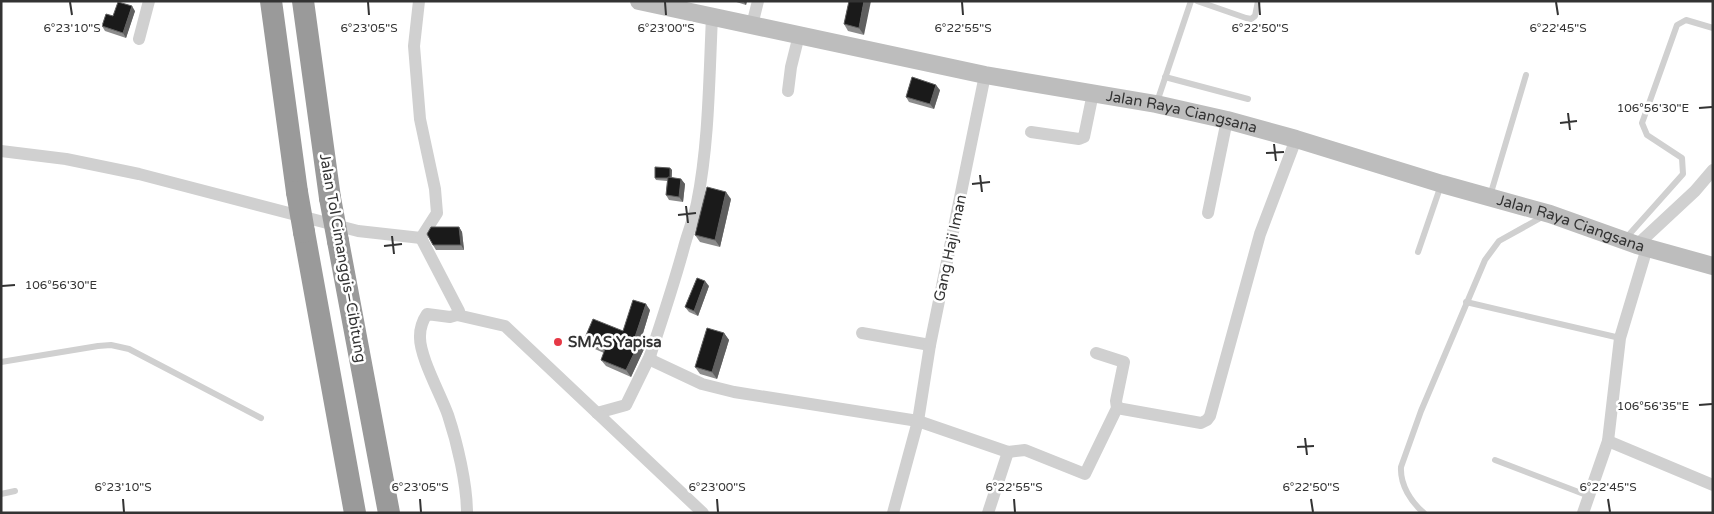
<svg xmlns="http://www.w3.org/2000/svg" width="1714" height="514" font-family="'Varela Round',sans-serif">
<rect width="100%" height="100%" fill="#fff"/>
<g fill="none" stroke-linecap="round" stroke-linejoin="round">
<g stroke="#d0d0d0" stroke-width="6">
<path d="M1197 1 1246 18 1251 19 1255 16 1258 1"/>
<path d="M1165 77 1248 99"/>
<path d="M1157 102 1191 1"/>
<path d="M1490 196 1526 75"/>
<path d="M1626 238 1683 174 1682 158 1647 135 1642 123 1677 25 1686 20 1713 28"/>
<path d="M1418 252 1441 185"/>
<path d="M1466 302 1620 338"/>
<path d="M1 362 98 346 111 345 129 349 261 418"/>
<path d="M1495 460 1589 496"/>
<path d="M1 494 15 491"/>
<path d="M1424 513C1411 502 1400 485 1401 467L1421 411 1485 260 1499 241 1544 216"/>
</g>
<g stroke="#d0d0d0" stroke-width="12">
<path d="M419 1 414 46 420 119 435 189 437 213 421 238"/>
<path d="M712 17C709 79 709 143 697 203 694 218 688 232 684 247 674 284 662 320 650 356L653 361 702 384 734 392 918 421 1008 452 1025 450 1085 474 1117 408 1116 401 1124 362 1096 353"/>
<path d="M752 25 758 1"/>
<path d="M139 39 149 1"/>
<path d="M788 91 791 67 799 35"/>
<path d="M1031 132 1079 139 1084 137 1093 93"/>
<path d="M1 151 66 159 139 174 358 231 421 238"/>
<path d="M1208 213 1227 120"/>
<path d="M421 238 459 311 457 315"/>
<path d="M1637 245 1695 191 1713 170"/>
<path d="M862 333 930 345"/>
<path d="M1117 408 1201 423 1207 420 1210 416 1260 234 1296 139"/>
<path d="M597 413 626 405 650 356"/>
<path d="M1608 441 1713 485"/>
<path d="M467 513C467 484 457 442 448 415 441 395 419 356 420 336 420 329 423 320 427 314L450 317 457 315 505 326 703 513"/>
<path d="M893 513 918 421 930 345 985 75"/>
<path d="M988 513 1008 452"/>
<path d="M1583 513 1608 441 1620 338 1647 248"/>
</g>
<path stroke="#bdbdbd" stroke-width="18" id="s1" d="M639 1 985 75 1156 104 1227 120 1296 139 1442 184 1550 214 1637 245 1713 266"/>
<g stroke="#9a9a9a" stroke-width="22">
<path d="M271 1 297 192"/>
<path d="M303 1 330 198"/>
<path d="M304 232 355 513"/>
<path d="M338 241 389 513"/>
</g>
<g stroke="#9a9a9a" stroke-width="22">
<path d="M297 192 304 232"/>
<path d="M330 198 338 241"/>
</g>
</g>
<g fill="#8c8c8c">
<path d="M733 1H747L746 5Z"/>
<path d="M849 1 864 35 848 31 844 24Z"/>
<path d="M135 11 126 38 105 31 102 26 113 16Z"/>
<path d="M940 90 934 109 909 102 906 97Z"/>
<path d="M670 168 672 170V178L681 179 685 184 683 202 669 200 666 195 667 181 656 180 655 178Z"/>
<path d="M731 199 720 247 700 242 695 235Z"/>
<path d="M459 227 462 232 464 250H436L433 245Z"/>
<path d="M709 286 698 316 689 312 685 307Z"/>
<path d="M650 310 640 343 644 349 631 377 606 366 601 360 604 353 588 346 584 340 623 331Z"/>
<path d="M724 333 729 340 717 379 700 374 695 367Z"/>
</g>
<g fill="#5f5f5f">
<path d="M743 1H747L746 5Z"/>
<path d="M864 1H871L864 35 859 28Z"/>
<path d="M132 6 135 11 126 38 123 33Z"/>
<path d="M936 85 940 90 934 109 930 104Z"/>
<path d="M670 168 672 170 671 181 670 178Z"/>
<path d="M681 179 685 184 683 202 679 197Z"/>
<path d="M726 192 731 199 720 247 715 240Z"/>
<path d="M459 227 462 232 464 250 461 245Z"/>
<path d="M705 281 709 286 698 316 694 311Z"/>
<path d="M646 304 650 310 640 343 644 349 631 377 626 370 634 340Z"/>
<path d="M724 333 729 340 717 379 712 372Z"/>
</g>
<g fill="#1a1a1a" stroke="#5f5f5f">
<path d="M849 1H864L859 28 844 24Z"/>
<path d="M118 2 132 6 123 33 102 26 106 14 113 16Z"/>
<path d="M912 77 936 85 930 104 906 97Z"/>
<path d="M655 167 670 168V178H655Z"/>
<path d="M668 177 681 179 679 197 666 195Z"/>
<path d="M707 187 726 192 715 240 695 235Z"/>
<path d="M431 227H459L461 245H433L427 234Z"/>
<path d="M697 278 705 281 694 311 685 307Z"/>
<path d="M633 300 646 304 634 340 639 343 626 370 601 360 605 349 584 340 593 319 623 331Z"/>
<path d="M707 328 724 333 712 372 695 367Z"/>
</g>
<path fill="none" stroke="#333" stroke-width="2" d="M70 2 72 15M368 2 369 15M665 2 666 15M962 2 963 15M1259 2 1260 15M1556 2 1558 15M1699 108 1712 107M1568 113 1570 130M1560 123 1577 121M1274 144 1276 161M1266 153 1284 152M980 175 982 192M972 184 990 182M686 206 688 223M678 215 696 213M392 236 394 254M384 246 402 244M2 286 15 285M1699 405 1712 404M1305 438 1307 455M1297 447 1314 446M123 499 124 512M420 499 421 512M717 499 718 512M1014 499 1015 512M1311 499 1313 512M1608 499 1610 512"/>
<circle fill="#e63946" stroke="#fff" stroke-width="2" cx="558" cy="342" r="5"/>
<g text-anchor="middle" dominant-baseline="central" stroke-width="5" stroke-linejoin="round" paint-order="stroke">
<g font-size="15" fill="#333" stroke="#fff">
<text stroke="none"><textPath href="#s1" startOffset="554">Jalan Raya Ciangsana</textPath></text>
<text stroke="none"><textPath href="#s1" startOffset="959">Jalan Raya Ciangsana</textPath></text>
<text transform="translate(950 248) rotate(-78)">Gang Haji Iman</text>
<text transform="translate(343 258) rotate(80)">Jalan Tol Cimanggis–Cibitung</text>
</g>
<g font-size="15" font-weight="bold" fill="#333" stroke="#fff" text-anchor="start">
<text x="568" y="342">SMAS Yapisa</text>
</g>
</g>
<g font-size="12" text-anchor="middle" fill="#333" stroke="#fff" stroke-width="5" stroke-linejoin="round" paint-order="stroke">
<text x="72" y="32">6°23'10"S</text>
<text x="369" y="32">6°23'05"S</text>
<text x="666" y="32">6°23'00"S</text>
<text x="963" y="32">6°22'55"S</text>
<text x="1260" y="32">6°22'50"S</text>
<text x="1558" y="32">6°22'45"S</text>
<text x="1653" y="112">106°56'30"E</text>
<text x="61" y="289">106°56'30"E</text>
<text x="1653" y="410">106°56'35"E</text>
<text x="123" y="491">6°23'10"S</text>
<text x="420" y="491">6°23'05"S</text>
<text x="717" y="491">6°23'00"S</text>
<text x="1014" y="491">6°22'55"S</text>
<text x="1311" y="491">6°22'50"S</text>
<text x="1608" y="491">6°22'45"S</text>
</g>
<rect width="1714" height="514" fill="none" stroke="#333333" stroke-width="5"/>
</svg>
